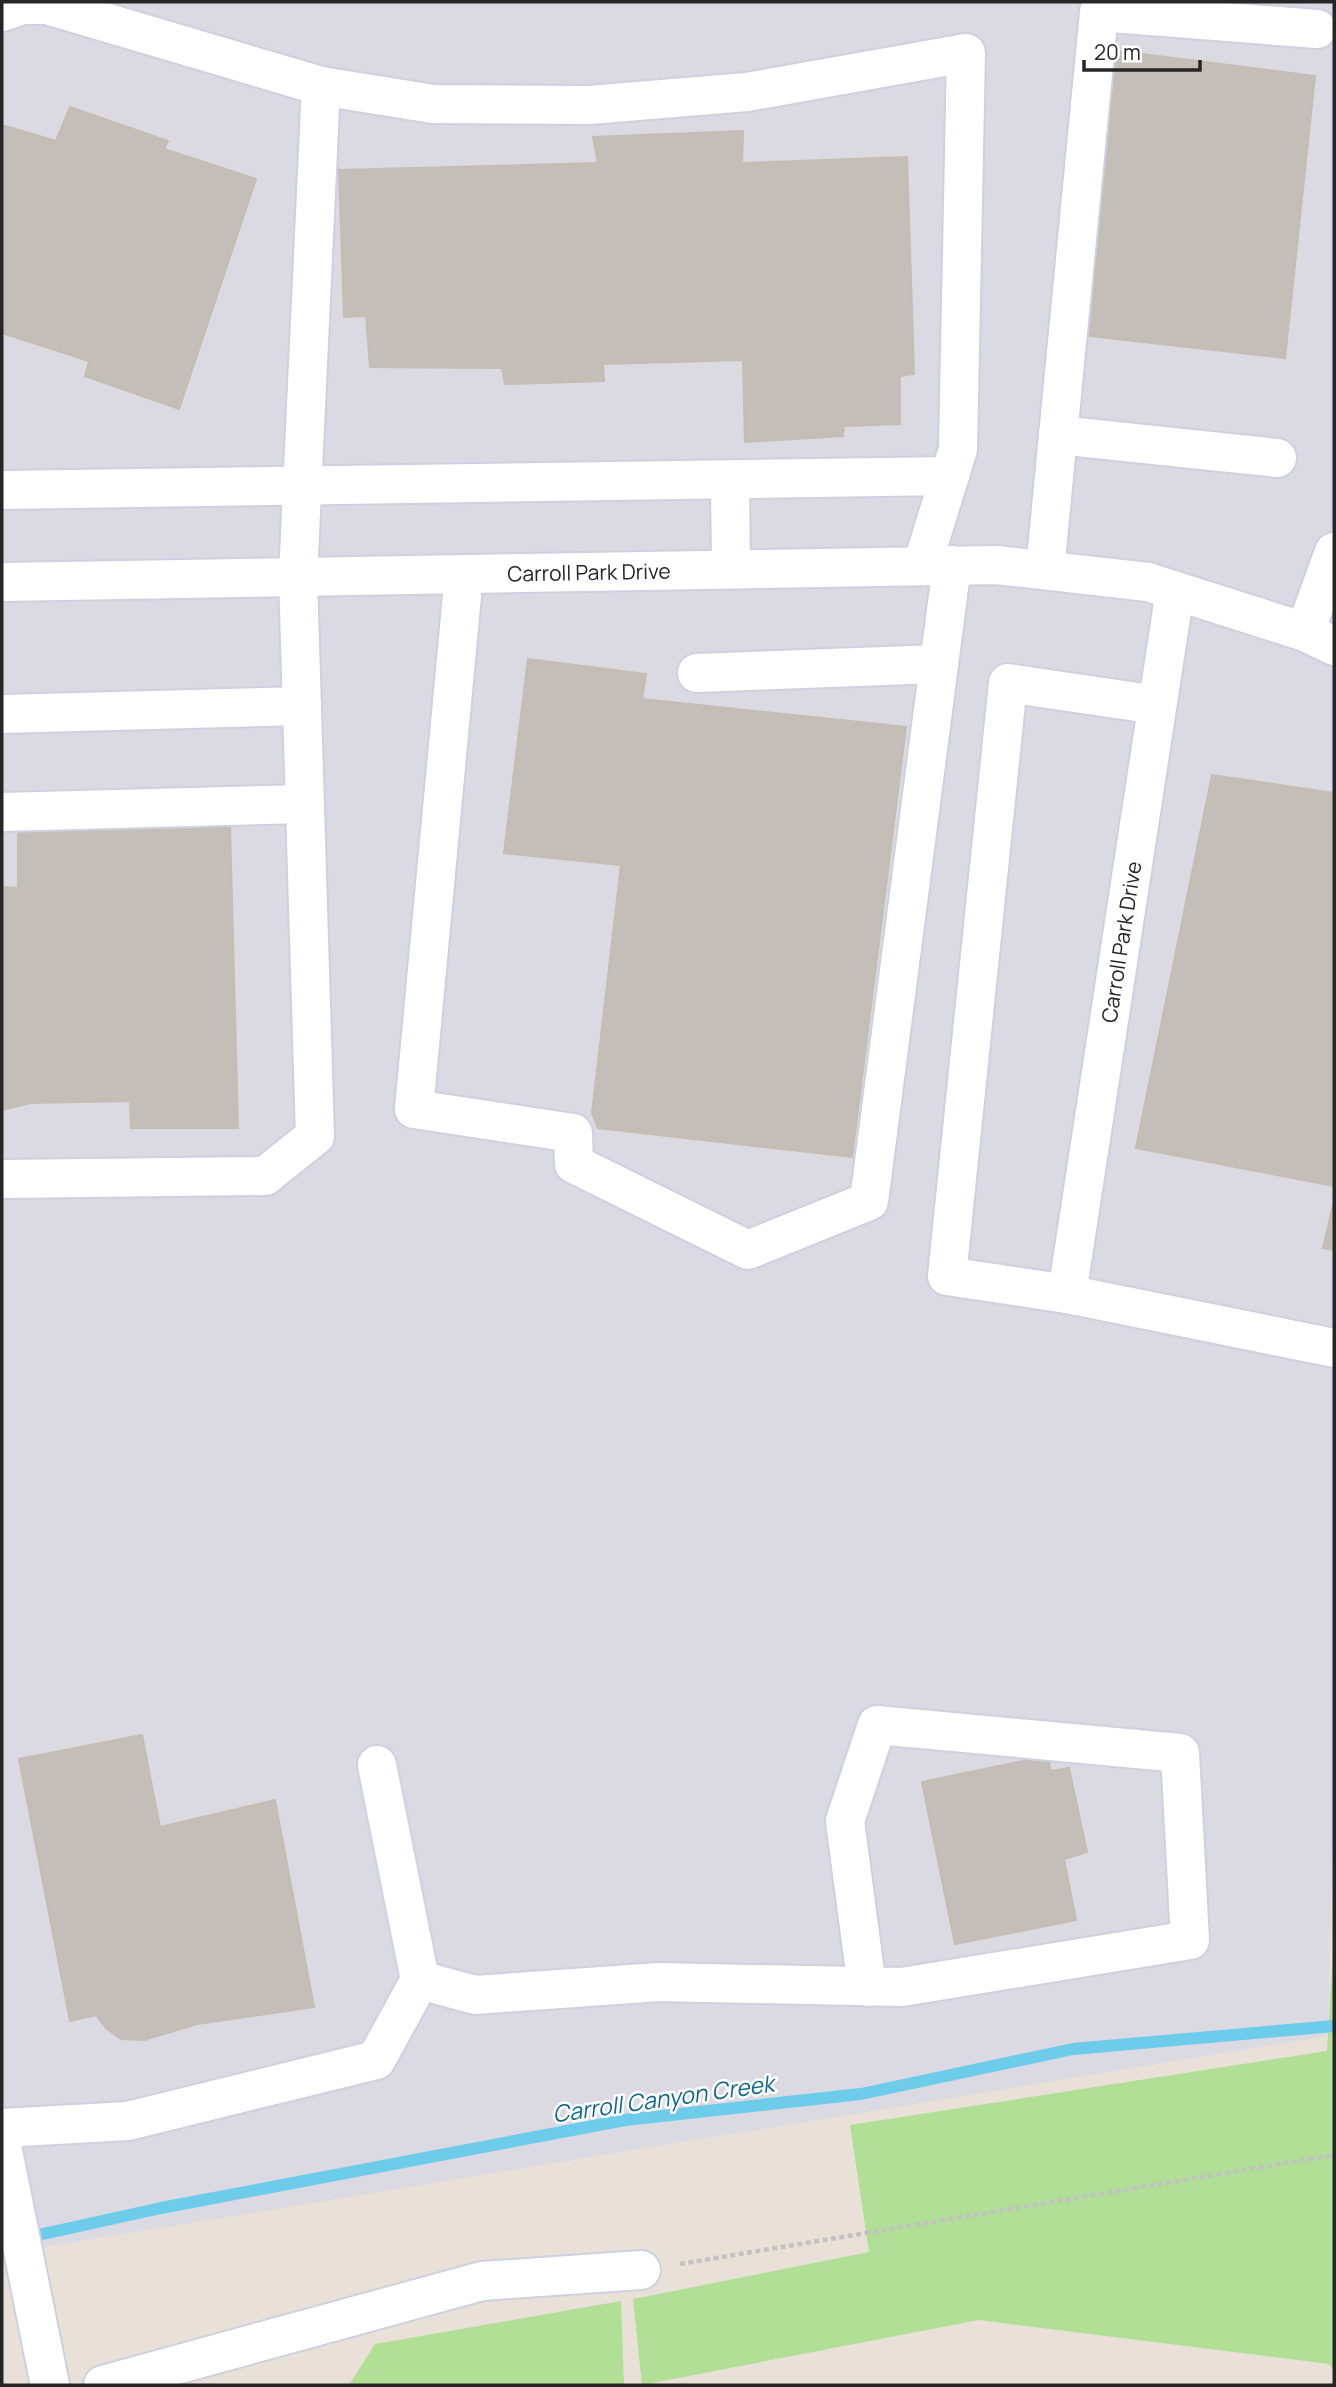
<svg xmlns="http://www.w3.org/2000/svg" width="1336" height="2387" font-family="Manrope,sans-serif">
<rect width="100%" height="100%" fill="#e9e1d8"/>
<path fill="#dbd9e1" d="M2 2H1334V1774L1328 2036 2 2254Z"/>
<g fill="#b0df95">
<path d="M1334 1937V2370L1329 2364 979 2320 642 2385 633 2299 869 2252 850 2125 1327 2051Z"/>
<path d="M621 2301 624 2385H349L375 2344Z"/>
</g>
<g fill="none" stroke-linecap="round" stroke-linejoin="round">
<path stroke="#6cccea" stroke-width="12" d="M2 2243 161 2208 625 2120 861 2094 1073 2049 1334 2026"/>
</g>
<g fill="#c4beb8" stroke="#c4bdb2" stroke-width="2">
<path d="M1118 51 1315 76 1285 358 1082 335Z"/>
<path d="M70 107 168 141 164 149 256 179 179 409 85 376 89 361 2 333V125L56 141Z"/>
<path d="M743 131 742 163 907 157 914 374 900 376V424L844 426 843 436 745 442 743 360 603 364 604 381 505 384 502 368 370 367 366 316 344 317 339 170 598 163 593 137Z"/>
<path d="M528 659 646 674 642 699 906 727 852 1157 598 1128 592 1113 621 865 504 853Z"/>
<path d="M1212 775 1334 793V1186L1136 1148Z"/>
<path d="M230 826 238 1128H131L130 1101 30 1103 2 1110V887L18 888V831Z"/>
<path d="M1334 1201V1250L1323 1248Z"/>
<path d="M142 1735 160 1827 275 1800 314 2007 197 2024 144 2040 121 2039 106 2028 96 2015 70 2021 19 1759Z"/>
<path d="M1047 1756 1051 1771 1069 1768 1087 1852 1064 1859 1076 1920 955 1944 922 1782Z"/>
</g>
<g fill="none" stroke-linecap="round" stroke-linejoin="round">
<defs>
<g id="minor">
<path d="M2 12 23 5H47L321 86"/>
<path d="M1058 435 1277 458"/>
<path d="M730 480 731 569"/>
<path d="M2 490 950 476"/>
<path d="M1045 570 1099 12 1317 29"/>
<path d="M464 574 414 1109 573 1133 574 1164 748 1250 869 1201 952 565"/>
<path d="M2 582 996 565 1148 582 1305 632 1334 646"/>
<path d="M1305 632 1334 552"/>
<path d="M697 673 939 664"/>
<path d="M1157 705 1008 683 947 1276 1067 1294 1334 1348"/>
<path d="M2 714 302 706"/>
<path d="M2 812 305 804"/>
<path d="M2 1179 265 1176 315 1136 298 577 321 86 433 104 589 105 747 92 966 53 958 449 922 566"/>
<path d="M1067 1294 1175 591"/>
<path d="M420 1980 475 1995 659 1982 902 1987 1190 1940 1180 1753 877 1725 845 1821 867 1987"/>
<path d="M2 2128 128 2121 376 2060 420 1980 377 1765"/>
<path d="M2 2146 50 2385"/>
<path d="M103 2385 482 2281 641 2270"/>
</g>
</defs>
<use href="#minor" stroke="#cdd1e0" stroke-width="42"/>
<path stroke="#c2c2c2" stroke-width="4.5" stroke-dasharray="5 3.5" stroke-linecap="butt" d="M680 2264 1334 2155"/>
<use href="#minor" stroke="#fff" stroke-width="38"/>
</g>
<g text-anchor="middle" dominant-baseline="central" stroke-width="5" stroke-linejoin="round" paint-order="stroke">
<g font-size="21" fill="#262626" stroke="#fff">
<text transform="translate(589 572) rotate(-1)">Carroll Park Drive</text>
<text transform="translate(1121 942) rotate(-81)">Carroll Park Drive</text>
</g>
<g font-size="23" font-style="italic" fill="#106890" stroke="#fff">
<text transform="translate(663 2098) rotate(-8)">Carroll Canyon Creek</text>
</g>
</g>
<rect width="1336" height="2387" fill="none" stroke="#262626" stroke-width="7"/>
<path d="M1084 60v10h116v-10" fill="none" stroke="#262626" stroke-width="3.5"/>
<text x="1094" y="60" font-size="21" fill="#262626" stroke="#ffffff" stroke-width="5" paint-order="stroke">20 m</text>
</svg>
